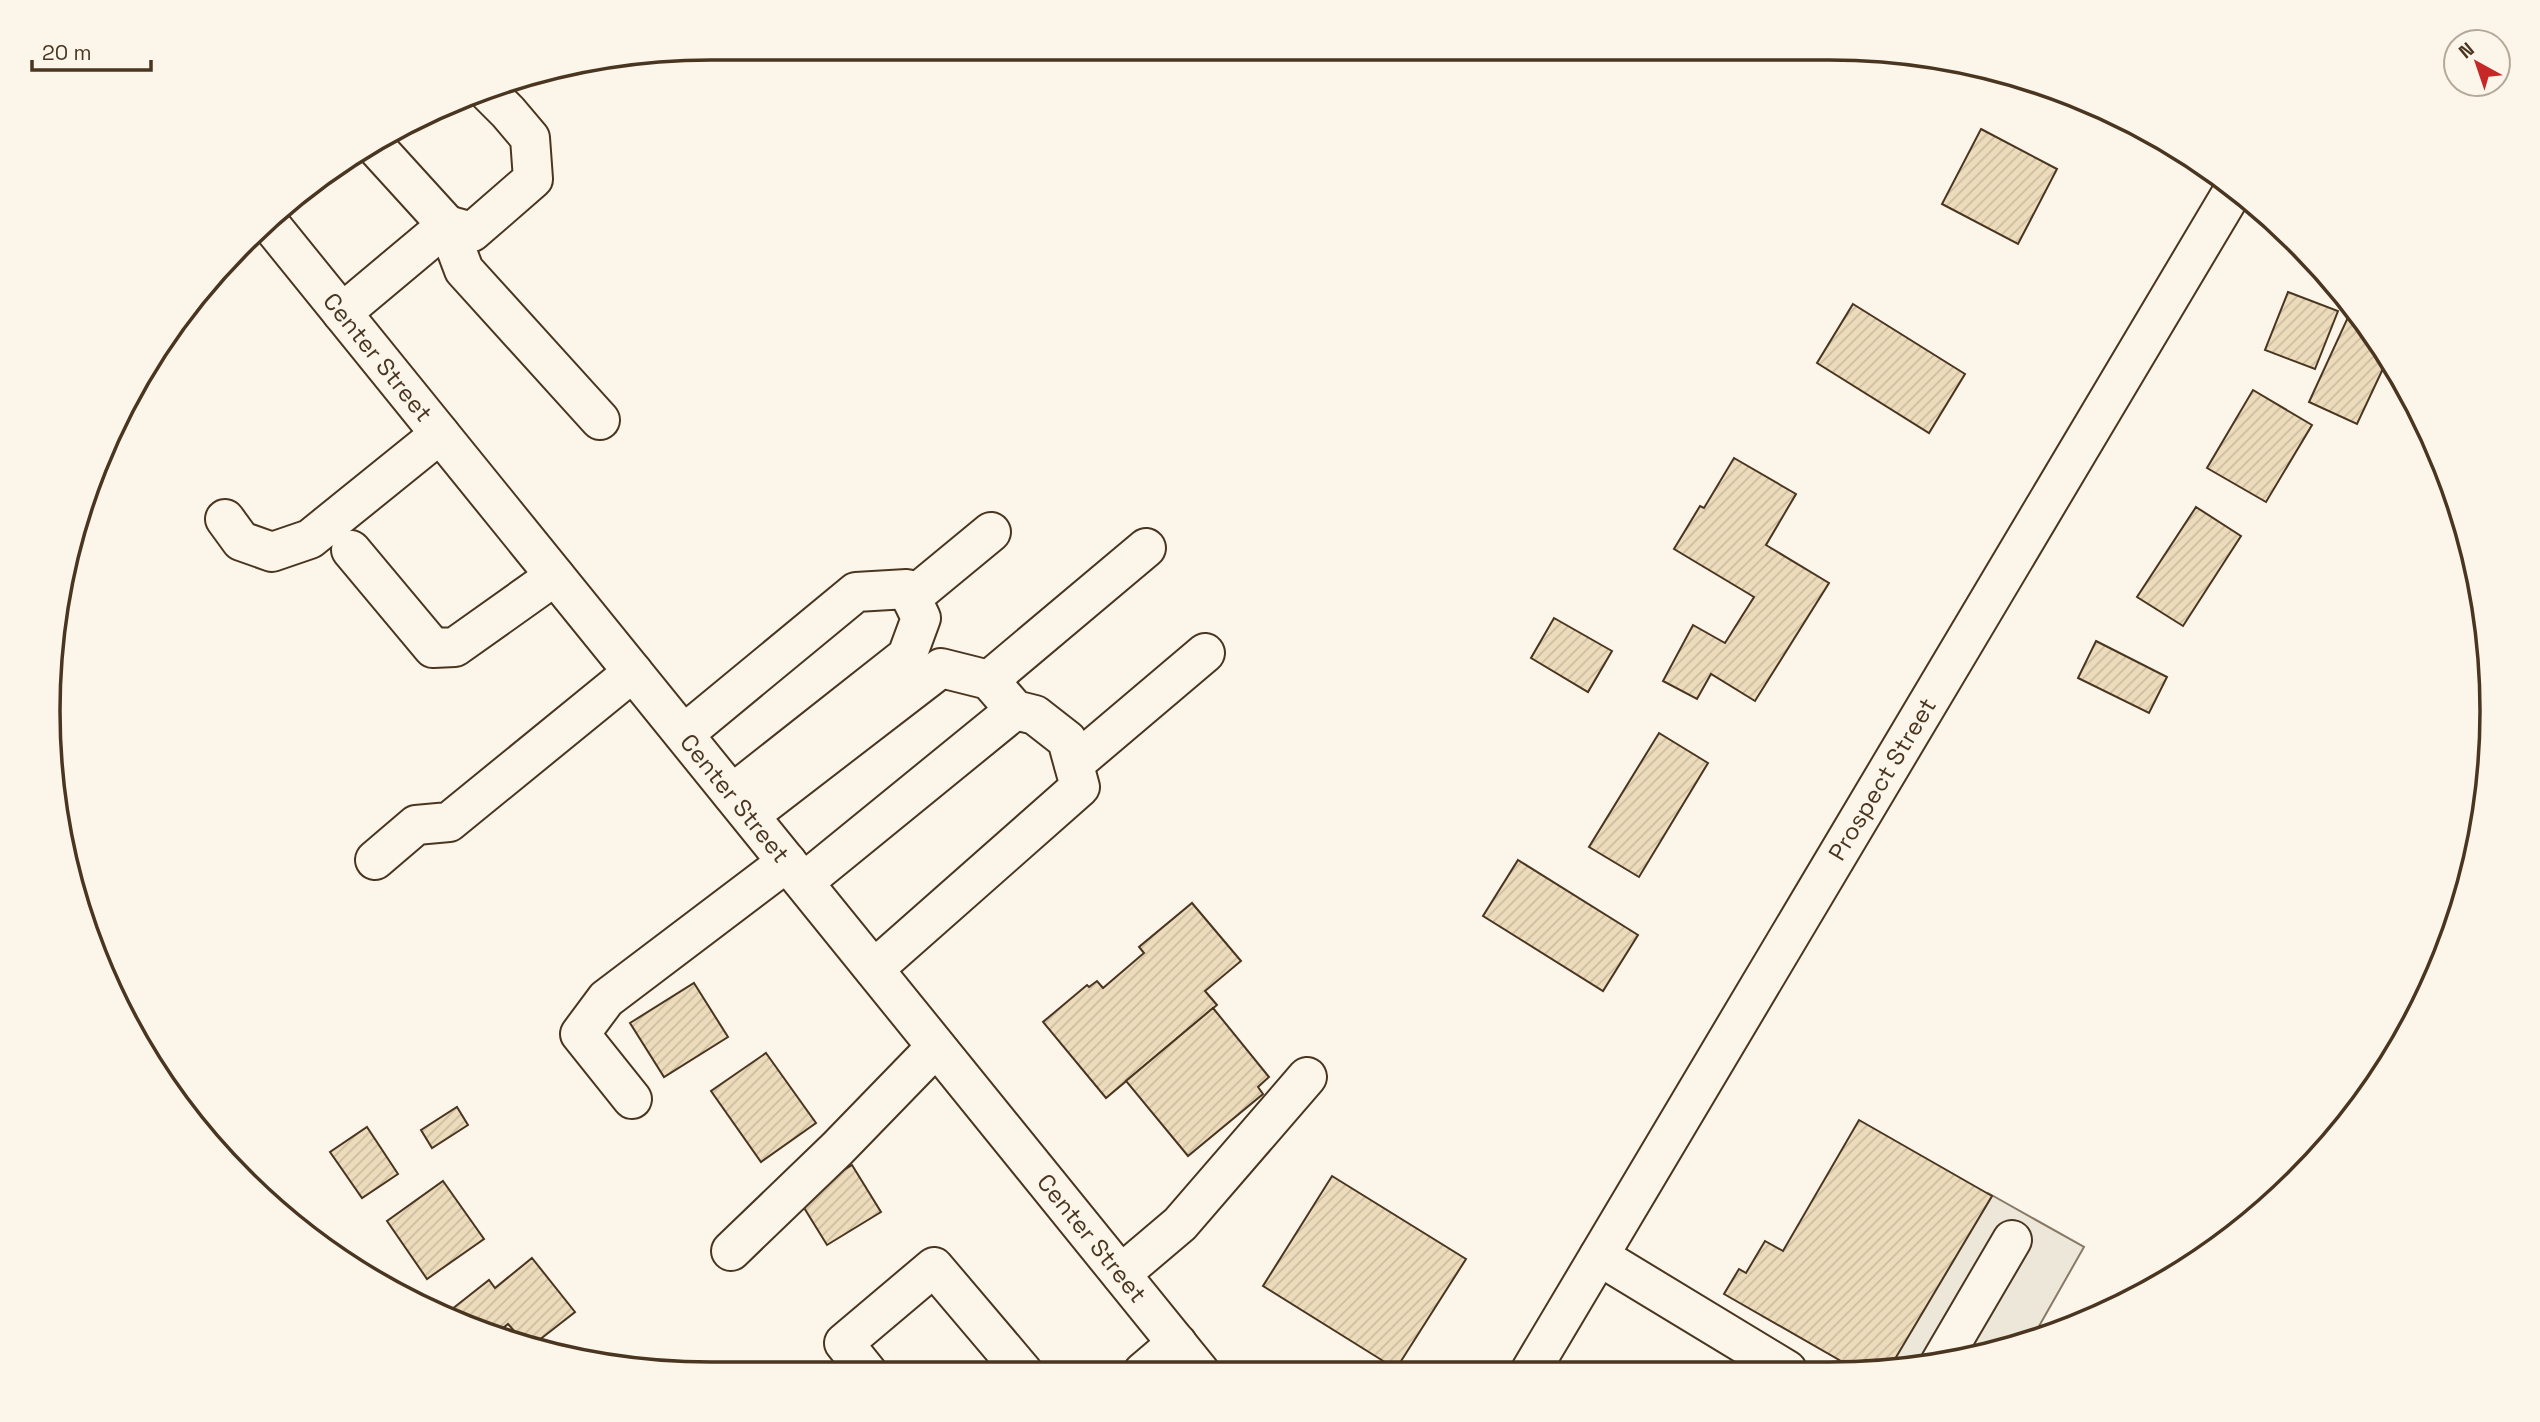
<svg xmlns="http://www.w3.org/2000/svg" width="2540" height="1422" font-family="'Space Grotesk',sans-serif">
<defs>
<pattern id="building-hatch" width="6" height="6" patternUnits="userSpaceOnUse" patternTransform="scale(1.75)"><rect width="6" height="6" fill="#ecdcbc"/><path d="M-1 1l2-2M0 6l6-6M5 7l2-2" fill="none" stroke="#ccbda1"/></pattern>
</defs>
<rect width="100%" height="100%" fill="#fbf6e9"/>
<path fill="#ede7d9" stroke="#887966" stroke-width="2" d="M1988 1193 2084 1247 2030 1342 1915 1369H1889Z"/>
<g fill="url(#building-hatch)" stroke="#4a3520" stroke-width="2">
<path d="M1981 129 2057 169 2018 244 1942 204Z"/>
<path d="M2288 292 2338 311 2315 369 2265 350Z"/>
<path d="M1853 304 1965 374 1929 433 1817 363Z"/>
<path d="M2349 315 2365 323 2388 358 2357 424 2309 402Z"/>
<path d="M2253 390 2312 425 2266 502 2207 468Z"/>
<path d="M1734 458 1796 494 1766 545 1829 583 1755 701 1711 674 1697 699 1663 681 1693 625 1725 643 1754 597 1674 549 1700 506 1704 508Z"/>
<path d="M2196 507 2241 536 2183 626 2137 597Z"/>
<path d="M1554 618 1612 651 1588 692 1531 658Z"/>
<path d="M2096 641 2167 677 2149 713 2078 678Z"/>
<path d="M1659 733 1708 763 1639 877 1589 847Z"/>
<path d="M1518 860 1638 935 1603 991 1483 916Z"/>
<path d="M1192 903 1241 961 1205 991 1217 1005 1106 1098 1043 1022 1087 985 1089 987 1097 981 1103 988 1144 953 1139 947Z"/>
<path d="M694 983 728 1037 664 1077 630 1023Z"/>
<path d="M1213 1008 1269 1077 1258 1087 1263 1094 1188 1156 1126 1081Z"/>
<path d="M766 1053 816 1123 761 1162 711 1091Z"/>
<path d="M457 1107 468 1125 432 1148 421 1130Z"/>
<path d="M1859 1120 1992 1196 1889 1369H1855L1724 1294 1739 1269 1746 1273 1765 1241 1783 1251Z"/>
<path d="M367 1127 398 1174 362 1198 330 1152Z"/>
<path d="M852 1165 881 1212 827 1245 798 1198Z"/>
<path d="M1332 1176 1466 1259 1396 1369 1263 1286Z"/>
<path d="M443 1181 484 1239 427 1279 387 1221Z"/>
<path d="M532 1258 575 1312 529 1348 508 1324 496 1334 462 1320 452 1309 489 1280 495 1288Z"/>
</g>
<g fill="none" stroke-linecap="round" stroke-linejoin="round">
<defs>
<g id="minor">
<path d="M376 147 447 225 464 270 600 420"/>
<path d="M447 225 472 232 533 179 530 138 508 112 485 89"/>
<path d="M342 313 447 225"/>
<path d="M225 519 241 541 272 552 310 539 440 434"/>
<path d="M351 550 433 648 455 647 555 576"/>
<path d="M911 598 991 532"/>
<path d="M989 680 1146 548"/>
<path d="M684 734 856 592 907 589 921 618 907 656 732 794"/>
<path d="M1074 764 1205 653"/>
<path d="M750 815 941 668 989 680 1015 710 1035 715 1067 740 1080 787 874 969"/>
<path d="M375 860 416 825 449 822 633 672"/>
<path d="M804 882 1015 710"/>
<path d="M632 1099 580 1034 606 999 787 862"/>
<path d="M731 1251 837 1149 936 1047"/>
<path d="M1599 1256 1787 1370"/>
<path d="M1121 1274 1180 1224 1307 1077"/>
<path d="M1940 1363 2012 1240"/>
<path d="M1531 1370 2234 189"/>
<path d="M1143 1372 1177 1343"/>
<path d="M868 1373 844 1343 934 1267 1023 1372"/>
</g>
<path id="major" d="M270 224 1200 1372"/>
</defs>
<use href="#minor" stroke="#4a3520" stroke-width="42"/>
<use href="#major" stroke="#4a3520" stroke-width="42"/>
<use href="#minor" stroke="#fbf6e9" stroke-width="38"/>
<use href="#major" stroke="#fbf6e9" stroke-width="38"/>
</g>
<g text-anchor="middle" dominant-baseline="central" stroke-width="5" stroke-linejoin="round" paint-order="stroke">
<g font-size="24" fill="#4a3520" stroke="#fbf6e9">
<text transform="translate(378 357) rotate(51)">Center Street</text>
<text transform="translate(1882 779) rotate(-59)">Prospect Street</text>
<text transform="translate(735 798) rotate(51)">Center Street</text>
<text transform="translate(1092 1238) rotate(51)">Center Street</text>
</g>
</g>
<path d="M0 0H2540V1422H0ZM711 60H1829A651 651 0 0 1 2480 711V711A651 651 0 0 1 1829 1362H711A651 651 0 0 1 60 711V711A651 651 0 0 1 711 60Z" fill="#fbf6e9" fill-rule="evenodd"/>
<path fill="none" stroke="#4a3520" stroke-width="3.5" d="M711 60H1829A651 651 0 0 1 2480 711V711A651 651 0 0 1 1829 1362H711A651 651 0 0 1 60 711V711A651 651 0 0 1 711 60Z"/>
<g transform="translate(2477 63) rotate(320)"><circle r="33" fill="#fbf6e9" stroke="#b4a999" stroke-width="2"/>
<path d="M0-5L12 26L0 18L-12 26Z" fill="#c62828"/>
<text y="-10" font-size="19" font-weight="bold" text-anchor="middle" fill="#4a3520">N</text>
</g>
<path d="M32 60v10h119v-10" fill="none" stroke="#4a3520" stroke-width="3.5"/>
<text x="42" y="60" font-size="21" fill="#4a3520" stroke="#fbf6e9" stroke-width="5" paint-order="stroke">20 m</text>
</svg>
